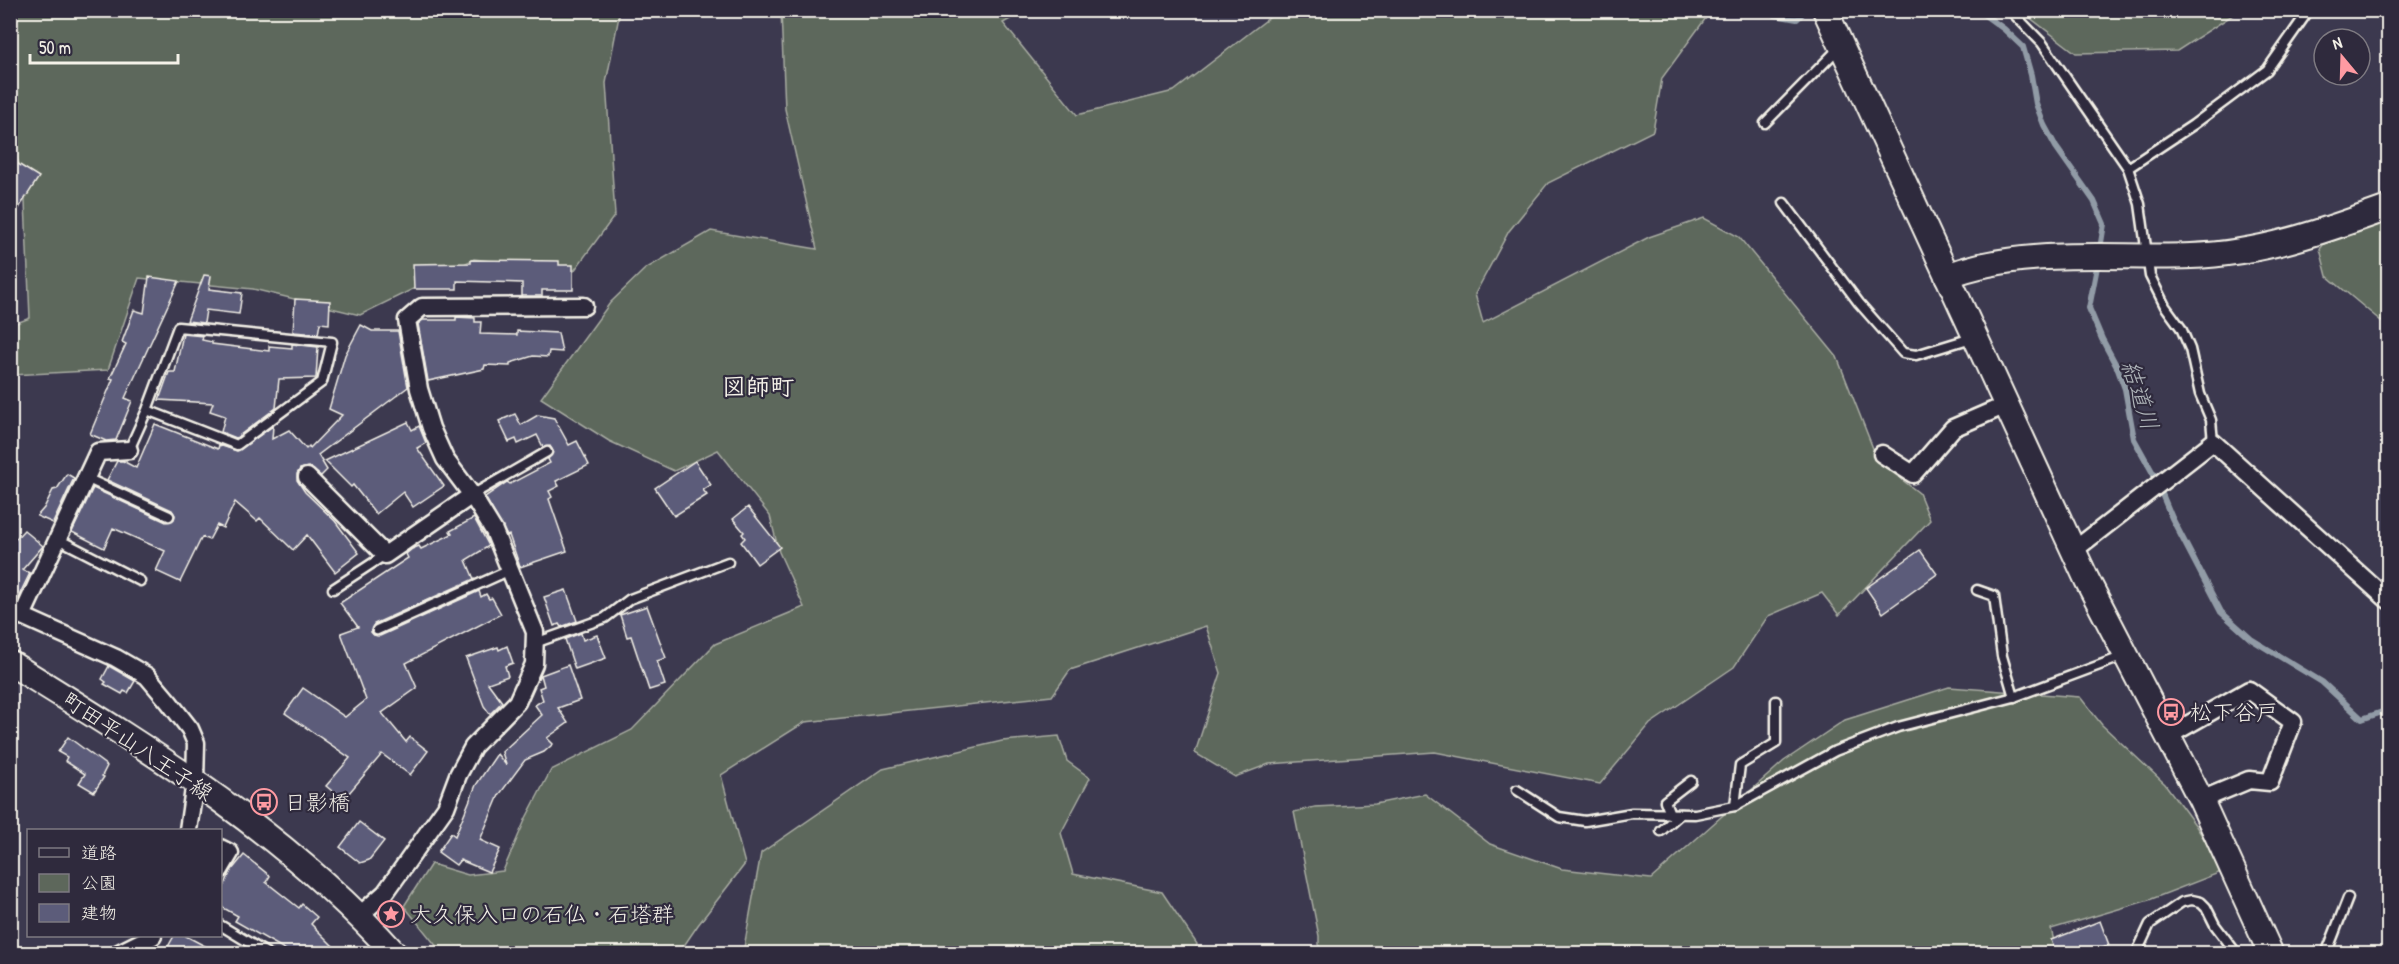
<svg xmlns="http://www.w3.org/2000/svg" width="2399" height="964" font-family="'Patrick Hand','Klee One',sans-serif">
<rect width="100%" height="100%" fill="#3c394f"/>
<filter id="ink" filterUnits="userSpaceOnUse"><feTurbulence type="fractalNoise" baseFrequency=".0167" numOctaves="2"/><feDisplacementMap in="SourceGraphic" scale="12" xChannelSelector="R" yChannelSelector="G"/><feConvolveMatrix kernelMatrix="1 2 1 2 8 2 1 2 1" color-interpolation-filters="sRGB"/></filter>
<g filter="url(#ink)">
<g fill="#5d675b" stroke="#a8aca2" stroke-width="1.5">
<path d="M11 11H620L606 83 615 215 574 271 474 259 360 315 253 289 139 278 108 370 11 375V325L30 318 24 178 11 142Z"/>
<path d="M781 11H1025L1003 23 1077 115 1174 91 1278 11H1711L1662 78 1653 131 1548 183 1509 231 1475 294 1483 323 1649 237 1704 218 1739 237 1837 357 1878 461 1919 493 1930 520 1839 615 1822 593 1768 616 1734 667 1650 724 1600 784 1435 752 1269 764 1235 777 1195 753 1221 673 1206 626 1070 670 1052 696 805 722 721 775 745 864 698 925 679 953H442L404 906 431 864 468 875 503 871 526 818 551 770 632 730 715 644 804 607 779 552 770 516 718 450 674 471 609 441 541 398 610 303 645 269 711 231 817 249 785 109Z"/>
<path d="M2021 11H2239L2177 51 2076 53Z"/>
<path d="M2388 208V327L2327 276 2320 249 2341 222Z"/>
<path d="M1949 687 2080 697 2102 725 2165 784 2196 826 2224 871 2149 900 2051 929 2057 953H1319V936L1294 812 1315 807 1375 804 1425 794 1490 844 1562 869 1651 879 1784 761 1845 720Z"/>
<path d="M1059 736 1067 761 1090 778 1061 833 1073 874 1162 892 1197 944 1194 953H743L761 853 883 769 1002 741Z"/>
</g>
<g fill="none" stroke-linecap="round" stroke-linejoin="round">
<g stroke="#919ba6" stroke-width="6">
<path d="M1769 10 1775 15 1797 19 1806 10"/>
<path d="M1978 10 2004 29 2023 47 2031 75 2036 104 2044 125 2056 147 2094 201 2104 224 2100 249"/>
<path d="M2098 262 2089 308 2102 339 2117 367 2125 389 2134 439 2154 475 2172 518 2221 612 2251 639 2322 682 2362 719 2388 710"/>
</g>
</g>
<g fill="#5c5c7a" stroke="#f4f1e8" stroke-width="1.5">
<path d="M10 159 39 177 10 222Z"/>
<path d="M471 260 559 261V265H573V290H542V296H522V283L457 281V289H414L413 264 471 263Z"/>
<path d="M204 275 211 276 209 289 242 293 239 314 206 310 204 323 187 321Z"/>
<path d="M149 277 179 281 125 398 132 401 116 440 106 441 90 434 113 379 110 378 126 344 122 342 134 310 144 313Z"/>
<path d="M295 299 330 301 329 324 320 323 318 334 293 332Z"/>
<path d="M456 317 475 318V322H481L480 334 517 335V331L558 333 562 352 549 351 548 357 533 356 510 363V366L485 365 484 369 428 381 418 324 423 320H456Z"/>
<path d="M361 325 372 331H398L408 387 318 455 327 470 321 476 309 467 300 469 297 474V480L305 492 335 521 359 553 335 572 307 535 293 550 260 518 257 521 235 502 223 528 217 525 209 540 202 537 180 582 156 571 165 551 113 528 104 548 72 532 93 488 166 522 174 519 175 515 172 510 107 480 117 461H123L136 468 155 424 218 449 219 445 237 451 273 426 272 439 289 430 306 449 309 446 310 448 342 415 329 409 345 355Z"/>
<path d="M183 334 203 336 202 340 212 342V344L269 351V346L292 348V344L318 347 316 378 279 379 276 408 236 438 221 432 225 416 210 411 213 403 159 400 169 372H175Z"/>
<path d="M515 414 521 425 538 415 554 418 569 445 577 441 589 465 556 481 559 486 549 491 552 497 549 499 567 551 520 567 509 535 507 536 485 497 507 482 510 484 550 463 548 459 553 451 550 446 543 447 537 435 518 444 516 439 509 442 499 421Z"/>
<path d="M408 422 412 430 419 426 426 443 417 448 444 486 413 507 403 492 376 514 353 485 351 487 325 461Z"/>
<path d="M695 461 711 485 703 490 707 495 674 516 655 488Z"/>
<path d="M67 474 74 478 53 523 37 516 44 508 53 490 57 489Z"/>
<path d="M748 507 780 547 757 564 741 542 745 538 742 534 744 532 733 519Z"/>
<path d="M474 518 489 546 466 560 474 579 374 624 371 632 374 635 380 636 479 591 481 597 486 594 489 599 492 598 501 614 406 663 417 688 382 713 406 742 410 737 428 751 410 775 382 754 343 800 326 786 350 758 285 713 303 688 345 717 366 700 341 633 358 627 340 603 408 558 406 554 412 549 419 546 421 549 452 534 450 531Z"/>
<path d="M24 530 43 546 22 570 30 573 10 614V545Z"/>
<path d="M1920 550 1937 574 1883 613 1866 588Z"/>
<path d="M566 590 577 621 561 627 559 624 554 626 544 597Z"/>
<path d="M647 606 666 658 657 661 665 685 649 690 631 636 627 637 620 615Z"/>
<path d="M581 633 583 640 597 635 606 658 575 669 565 639Z"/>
<path d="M507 646 513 663 505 666 508 676 488 683 502 702 490 714 484 706 466 658 498 647 499 650Z"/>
<path d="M568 665 580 700 558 708 568 723 547 738 553 744 544 752 525 760 499 795 480 840 500 849 489 872 460 860 456 865 438 852 451 833 455 836 476 785 497 754 506 765 502 752 542 715 535 705 543 700 539 688 544 686 541 675Z"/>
<path d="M109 666 135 681 128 693 124 691 122 694 104 684 106 682 102 679Z"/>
<path d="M68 737 107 766 102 776 104 777 94 792 79 783 85 774 65 761 67 757 58 752Z"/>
<path d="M359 822 384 841 369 860 360 863 340 847Z"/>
<path d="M244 855 270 876 266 882 299 908 302 904 317 917 311 924 341 954H293L235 921 238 916 220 906V895L231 871Z"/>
<path d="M2100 921 2109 945 2091 954H2056L2051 940Z"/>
<path d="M174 936H186L220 954H164Z"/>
</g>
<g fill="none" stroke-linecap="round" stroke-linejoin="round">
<defs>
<g id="lane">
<path d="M2010 10 2042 43 2128 168 2140 204 2150 276 2165 306 2181 328 2190 349 2200 394 2211 420 2213 442"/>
<path d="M1765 123 1840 47"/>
<path d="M2128 168 2193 125 2267 70 2309 10"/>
<path d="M1784 203 1859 303 1903 353 1916 355 1975 337"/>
<path d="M129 450 147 410 178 327 332 342 322 382 237 445 147 410"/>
<path d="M86 478 169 516"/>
<path d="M472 495 547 452"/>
<path d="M58 539 140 581"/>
<path d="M333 589 385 555"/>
<path d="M1977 590 1994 596 2002 656 2014 697"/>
<path d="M377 630 510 570"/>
<path d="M535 643 605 618 630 599 728 562"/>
<path d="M1517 790 1559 817 1585 821 1632 813 1695 814 1735 806 1835 751 1898 727 2014 697 2124 656"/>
<path d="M1735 806 1740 765 1776 743V701"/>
<path d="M1670 814 1665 801 1691 781"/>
<path d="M1661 831 1680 814"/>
<path d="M220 925 268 954"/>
<path d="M2136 954 2150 924 2182 902 2192 900 2201 902 2206 907 2215 925 2237 954"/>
<path d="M2326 954 2348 898"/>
</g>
<g id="street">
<path d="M129 450 98 452 22 616 116 658 147 676 169 702 190 729 196 743 195 782 188 830"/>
<path d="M1882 454 1913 474 1953 428 2006 405"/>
<path d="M307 477 385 555 472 495"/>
<path d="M2073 551 2213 442 2388 600"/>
<path d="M2168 736 2249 690 2293 722 2270 782 2249 780 2201 800"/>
<path d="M220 848 230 853 220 870"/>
<path d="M360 915 385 893 446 807 458 775 473 747 517 702 534 664 535 632 494 531 472 495 445 459 431 428 419 389 407 320 422 307 584 306"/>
<path d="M117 954 153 936"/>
</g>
<g id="secondary">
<path d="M1825 10 2087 580 2201 800 2271 954"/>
<path d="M1947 276C2022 247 2112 259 2191 256 2260 254 2324 231 2388 208"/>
<path d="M10 663C147 748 287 833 395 954"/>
</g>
</defs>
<use href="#lane" stroke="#f4f1e8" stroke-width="13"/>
<use href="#street" stroke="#f4f1e8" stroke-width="21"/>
<use href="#secondary" stroke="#f4f1e8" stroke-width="28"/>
<use href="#lane" stroke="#2f2a3d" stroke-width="8"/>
<use href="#street" stroke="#2f2a3d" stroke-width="16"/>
<use href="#secondary" stroke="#2f2a3d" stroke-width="24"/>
</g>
</g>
<defs>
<symbol id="bus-ring" viewBox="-11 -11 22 22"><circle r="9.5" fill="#2f2a3d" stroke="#ff9aa2" stroke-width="1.5"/><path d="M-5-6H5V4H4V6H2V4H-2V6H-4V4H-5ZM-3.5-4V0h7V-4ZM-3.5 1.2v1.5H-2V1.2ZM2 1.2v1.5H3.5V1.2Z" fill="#ff9aa2"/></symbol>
<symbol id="sight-ring" viewBox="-11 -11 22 22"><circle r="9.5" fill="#2f2a3d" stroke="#ff9aa2" stroke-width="1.5"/><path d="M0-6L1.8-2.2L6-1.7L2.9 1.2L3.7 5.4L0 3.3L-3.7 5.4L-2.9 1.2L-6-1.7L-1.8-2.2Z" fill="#ff9aa2"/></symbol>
</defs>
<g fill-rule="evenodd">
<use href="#bus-ring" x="2156" y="697" width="30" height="30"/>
<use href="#bus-ring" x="249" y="787" width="30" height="30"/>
<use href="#sight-ring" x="376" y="899" width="30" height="30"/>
</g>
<g text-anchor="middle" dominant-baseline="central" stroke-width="4.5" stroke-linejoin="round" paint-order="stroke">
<g font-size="22" fill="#f4f1e8" stroke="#2f2a3d" text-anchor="start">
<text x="2190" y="712">松下谷戸</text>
<text x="284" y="802">日影橋</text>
<text x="410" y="914">大久保入口の石仏・石塔群</text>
</g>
<g font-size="22" fill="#f4f1e8" stroke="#2f2a3d">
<text transform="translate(138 746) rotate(34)">町田平山八王子線</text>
</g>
<g font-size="24" font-weight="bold" fill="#f4f1e8" stroke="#2f2a3d">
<text x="758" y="386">図師町</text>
</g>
<g font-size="24" font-style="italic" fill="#b2b8bc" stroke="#2f2a3d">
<text transform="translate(2141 395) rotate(73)">結道川</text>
</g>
</g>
<rect width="2399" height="964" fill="none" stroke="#2f2a3d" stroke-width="36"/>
<rect x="18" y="18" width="2363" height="928" fill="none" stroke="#f4f1e8" stroke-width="2" filter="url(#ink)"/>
<rect x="27" y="829" width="195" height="108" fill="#2f2a3d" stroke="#7e7a81" stroke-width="1.5"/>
<rect x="39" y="848" width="30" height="9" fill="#2f2a3d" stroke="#7e7a81" stroke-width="1.5"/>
<text x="81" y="859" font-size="18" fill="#f4f1e8">道路</text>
<rect x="39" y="874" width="30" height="18" fill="#5d675b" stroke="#7e7a81" stroke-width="1.5"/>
<text x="81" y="889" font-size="18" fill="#f4f1e8">公園</text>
<rect x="39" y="904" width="30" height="18" fill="#5c5c7a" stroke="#7e7a81" stroke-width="1.5"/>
<text x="81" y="919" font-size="18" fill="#f4f1e8">建物</text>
<g transform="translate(2342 57) rotate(341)"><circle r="28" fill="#2f2a3d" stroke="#7e7a81" stroke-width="1.5"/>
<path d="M0-4.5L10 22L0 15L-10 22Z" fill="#ff9aa2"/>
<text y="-9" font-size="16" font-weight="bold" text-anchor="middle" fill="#f4f1e8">N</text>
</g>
<path d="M30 54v9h148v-9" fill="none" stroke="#f4f1e8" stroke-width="3"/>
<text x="39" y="54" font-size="18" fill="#f4f1e8" stroke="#2f2a3d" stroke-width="4.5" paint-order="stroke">50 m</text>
</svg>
